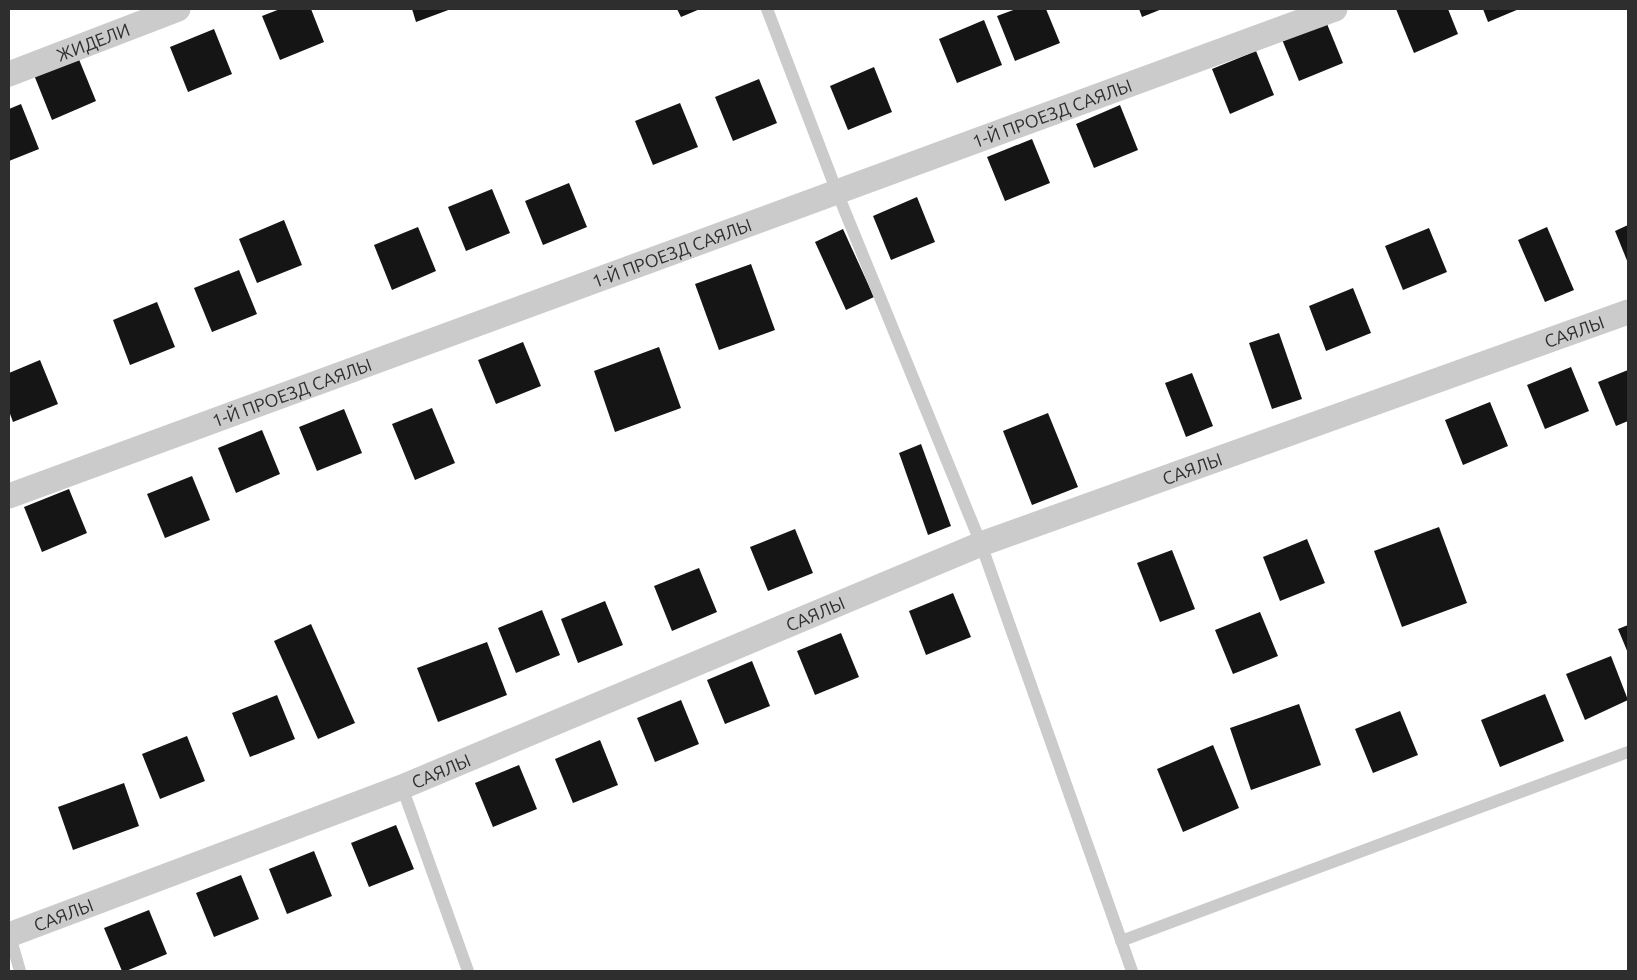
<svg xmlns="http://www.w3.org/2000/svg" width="1637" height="980" font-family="Ubuntu,sans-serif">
<rect width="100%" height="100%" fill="#fff"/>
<g fill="#151515">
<path d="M280 9H311L324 42 280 60 262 16Z"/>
<path d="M412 9H451L416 22Z"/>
<path d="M677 9H700L681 17Z"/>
<path d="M1016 9H1046L1060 43 1015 61 997 16Z"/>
<path d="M1139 9H1162L1142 17Z"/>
<path d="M1396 9H1448L1458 34 1414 53Z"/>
<path d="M1483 9H1519L1488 22Z"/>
<path d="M1325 19 1343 63 1299 81 1281 37Z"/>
<path d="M984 20 1002 65 957 83 939 39Z"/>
<path d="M214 29 232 74 188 92 170 47Z"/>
<path d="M1256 51 1274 95 1230 114 1212 69Z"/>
<path d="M78 57 96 101 52 120 34 75Z"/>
<path d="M874 67 892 112 848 130 830 86Z"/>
<path d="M759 79 777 123 733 141 715 97Z"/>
<path d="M680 103 698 147 653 165 635 121Z"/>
<path d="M21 104 39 149 9 161V109Z"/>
<path d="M1120 105 1138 150 1094 168 1076 124Z"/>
<path d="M1032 139 1050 183 1005 201 987 157Z"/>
<path d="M569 183 587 227 543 245 525 201Z"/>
<path d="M492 189 510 233 466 251 448 207Z"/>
<path d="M917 197 935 242 891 260 873 216Z"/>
<path d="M284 220 302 265 257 283 239 239Z"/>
<path d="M1628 225V263L1615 231Z"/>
<path d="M418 227 436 271 392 290 374 245Z"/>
<path d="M1547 227 1574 290 1545 302 1518 240Z"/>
<path d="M1429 228 1447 272 1403 290 1385 246Z"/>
<path d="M843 229 874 297 846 310 815 242Z"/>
<path d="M751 264 775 330 719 350 695 284Z"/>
<path d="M239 270 257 314 212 332 194 288Z"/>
<path d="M1353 288 1371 333 1326 351 1309 306Z"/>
<path d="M157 302 175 347 130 365 113 320Z"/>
<path d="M1279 333 1302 399 1272 409 1249 343Z"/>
<path d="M523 342 541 386 496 404 478 360Z"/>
<path d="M659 347 681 408 615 432 594 371Z"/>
<path d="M40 360 58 404 13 422 9 411V373Z"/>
<path d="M1571 367 1589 411 1545 429 1527 385Z"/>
<path d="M1628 370V421L1616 426 1598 382Z"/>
<path d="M1192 373 1213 426 1186 437 1165 383Z"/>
<path d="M1490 402 1508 446 1463 465 1445 420Z"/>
<path d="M432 408 455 463 415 480 392 424Z"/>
<path d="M344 409 362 453 317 471 299 427Z"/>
<path d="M1048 413 1078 487 1032 505 1003 431Z"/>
<path d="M262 430 280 474 236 493 218 448Z"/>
<path d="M921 444 951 526 928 535 899 453Z"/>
<path d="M192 476 210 520 165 538 147 494Z"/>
<path d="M69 489 87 533 42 552 24 507Z"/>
<path d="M1439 527 1467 603 1402 627 1374 551Z"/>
<path d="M795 529 813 573 768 591 750 547Z"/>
<path d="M1307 539 1325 583 1280 601 1263 557Z"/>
<path d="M1172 550 1195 609 1160 622 1137 563Z"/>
<path d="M699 568 717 612 672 631 654 586Z"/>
<path d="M953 593 971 637 926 655 909 611Z"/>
<path d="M605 601 623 645 578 663 561 619Z"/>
<path d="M542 610 560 655 516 673 498 628Z"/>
<path d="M1260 612 1278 656 1233 674 1215 630Z"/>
<path d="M311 624 355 723 318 739 274 641Z"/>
<path d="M1628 625V653L1618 629Z"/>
<path d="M841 633 859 677 815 695 797 651Z"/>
<path d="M487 642 507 695 438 722 417 668Z"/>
<path d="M1611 656 1628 700 1585 720 1566 674Z"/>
<path d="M752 661 770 706 725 724 707 680Z"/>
<path d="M1545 694 1564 741 1500 767 1481 720Z"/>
<path d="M277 695 295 739 250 757 232 713Z"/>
<path d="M681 700 699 744 655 762 637 718Z"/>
<path d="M1299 704 1321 765 1251 790 1230 728Z"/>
<path d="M1400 711 1418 755 1373 773 1355 729Z"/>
<path d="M187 736 205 781 160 799 142 754Z"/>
<path d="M600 740 618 785 573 803 555 759Z"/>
<path d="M1213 745 1239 808 1183 832 1157 769Z"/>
<path d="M519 765 537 809 493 827 475 783Z"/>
<path d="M124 783 139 826 73 850 58 807Z"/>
<path d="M396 825 414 869 369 887 351 843Z"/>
<path d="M314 851 332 896 287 914 269 869Z"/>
<path d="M241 875 259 919 214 937 196 893Z"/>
<path d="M149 910 167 954 126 971H122L104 928Z"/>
</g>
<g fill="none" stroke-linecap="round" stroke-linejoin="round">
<g stroke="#cbcbcb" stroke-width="12">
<path d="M767 9 837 192 981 544 1132 971"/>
<path d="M402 787 468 971"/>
<path d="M9 933 20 971"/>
<path d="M1121 941 1628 752"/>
</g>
<g stroke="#cbcbcb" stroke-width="25">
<path id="s1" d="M9 74 178 9"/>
<path id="s2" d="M9 496 1335 9"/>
<path id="s3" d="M9 935 402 787 981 544 1628 312"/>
</g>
</g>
<g text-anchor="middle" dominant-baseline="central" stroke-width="5" stroke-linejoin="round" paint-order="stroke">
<g font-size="18" fill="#2e2e2e" stroke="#fff">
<text stroke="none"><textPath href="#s1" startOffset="90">ЖИДЕЛИ</textPath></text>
<text stroke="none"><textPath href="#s2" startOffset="1111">1-Й ПРОЕЗД САЯЛЫ</textPath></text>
<text stroke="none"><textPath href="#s2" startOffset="706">1-Й ПРОЕЗД САЯЛЫ</textPath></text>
<text stroke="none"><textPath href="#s3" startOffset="1678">САЯЛЫ</textPath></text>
<text stroke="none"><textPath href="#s2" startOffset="301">1-Й ПРОЕЗД САЯЛЫ</textPath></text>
<text stroke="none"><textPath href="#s3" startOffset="1272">САЯЛЫ</textPath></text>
<text stroke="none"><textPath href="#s3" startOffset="868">САЯЛЫ</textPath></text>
<text stroke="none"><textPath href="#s3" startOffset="462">САЯЛЫ</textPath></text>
<text stroke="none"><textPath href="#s3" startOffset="58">САЯЛЫ</textPath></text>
</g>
</g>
<rect width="1637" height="980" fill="none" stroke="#2e2e2e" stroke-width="20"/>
</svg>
